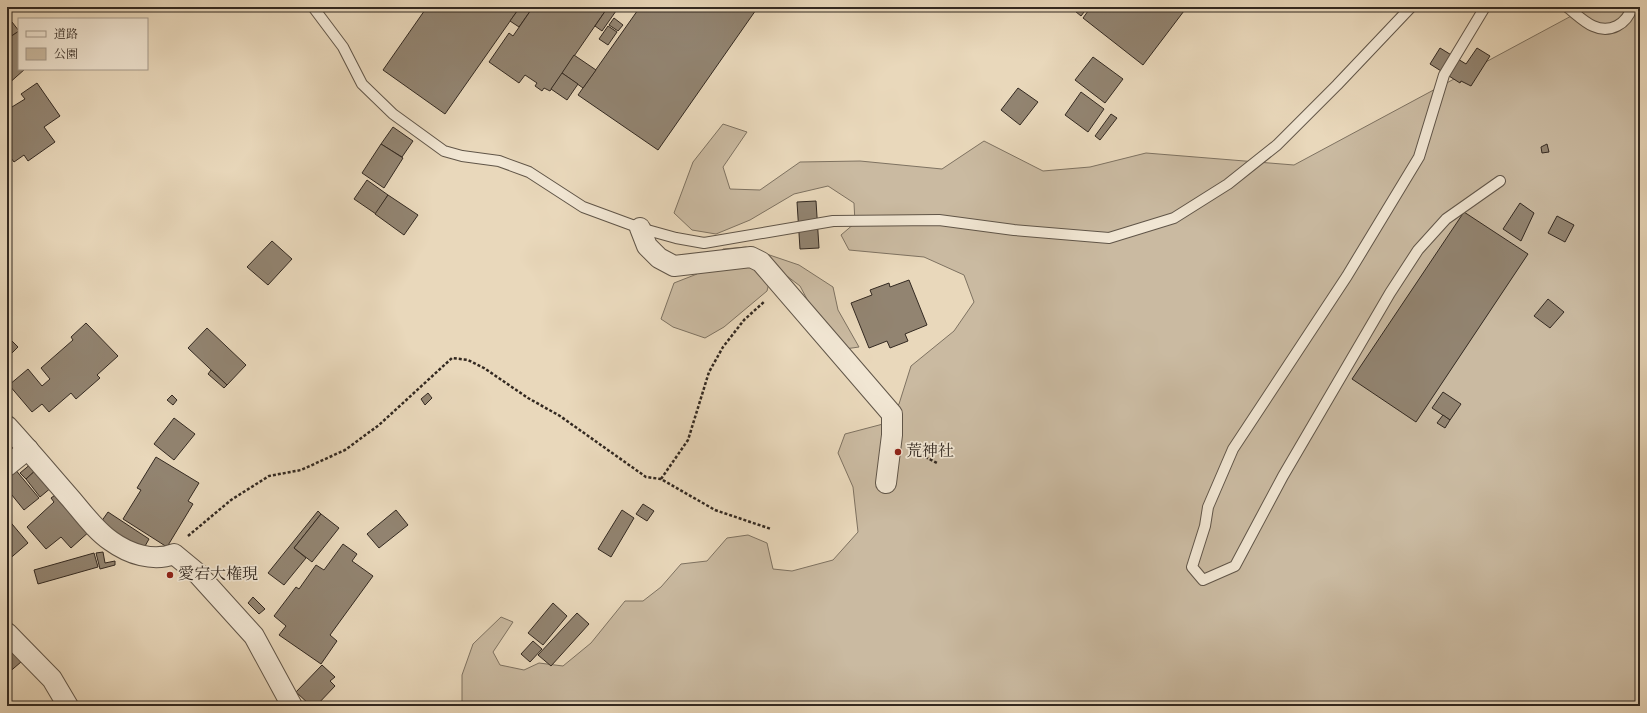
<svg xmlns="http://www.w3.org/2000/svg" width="1647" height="713" font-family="'Old Standard TT','Noto Serif JP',serif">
<rect width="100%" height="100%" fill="#e9d8bb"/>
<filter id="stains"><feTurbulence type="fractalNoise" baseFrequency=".005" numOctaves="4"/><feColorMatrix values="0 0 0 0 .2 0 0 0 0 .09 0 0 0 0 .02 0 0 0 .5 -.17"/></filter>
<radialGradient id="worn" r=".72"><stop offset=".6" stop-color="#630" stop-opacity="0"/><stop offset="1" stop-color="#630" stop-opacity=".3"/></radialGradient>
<g fill="#cabaa1" stroke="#7e7261">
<path d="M1588 7H1640V706H462V675L473 644 501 617 513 622 493 652 500 665 524 670 539 663 563 666 591 643 625 601H643L661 587 681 564 707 561 727 538 748 535 767 543 773 569 792 571 833 560 858 532 853 487 838 453 845 434 883 424 899 404 911 366 954 331 974 302 964 275 924 257 849 250 841 235 855 223 854 203 828 186 794 194 750 220 716 234 692 230 674 213 693 162 723 124 747 132 723 167 730 189 760 190 800 162 860 161 942 169 984 141 1043 171 1090 167 1146 153 1294 165Z"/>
<path d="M746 247 799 265 833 287 838 310 859 347 845 349 816 316 800 286 783 273 770 279 767 291 724 327 705 338 673 327 661 319 674 283 697 274 723 249Z"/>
</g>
<g fill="#928471" stroke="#332921">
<path d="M427 7H520L445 114 383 70Z"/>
<path d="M520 7H533L519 27 510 21Z"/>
<path d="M533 7H608L550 91 544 88 542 91 535 86 537 83 525 75 519 83 489 62 509 33 513 36Z"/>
<path d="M608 7 616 11 602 31 595 26Z"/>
<path d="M640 7H758L658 150 578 95Z"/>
<path d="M1070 7H1088L1081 16Z"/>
<path d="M1091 7H1187L1143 65 1083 18Z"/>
<path d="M614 18 623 25 618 31 609 25Z"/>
<path d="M12 22 19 31 7 39V26Z"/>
<path d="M608 26 617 32 608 45 599 39Z"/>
<path d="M19 31V69H25L7 85V39Z"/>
<path d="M1440 48 1466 64 1477 48 1490 56 1471 86 1461 81 1460 83 1430 64Z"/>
<path d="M574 55 596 70 583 88 562 73Z"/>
<path d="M1093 57 1123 79 1105 103 1075 80Z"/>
<path d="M562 73 578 84 567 100 551 89Z"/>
<path d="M37 83 60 116 44 127 55 142 28 161 24 155 14 162 8 154 7 155V110L25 99 21 94Z"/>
<path d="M1018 88 1038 102 1020 125 1001 110Z"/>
<path d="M1081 92 1104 109 1088 132 1065 115Z"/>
<path d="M1111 114 1117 118 1100 140 1095 136Z"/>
<path d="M393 127 413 141 402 157 381 144Z"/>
<path d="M381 144 403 158 384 188 362 173Z"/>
<path d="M1547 144 1549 152 1542 153 1541 147Z"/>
<path d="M367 180 388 195 376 214 354 199Z"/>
<path d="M388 195 418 215 404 235 375 214Z"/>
<path d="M816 201 819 248 800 249 797 202Z"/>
<path d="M1520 203 1534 213 1521 241 1503 229Z"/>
<path d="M1464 212 1528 254 1416 422 1352 379Z"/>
<path d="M1557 216 1574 225 1565 242 1548 233Z"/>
<path d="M272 241 292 259 268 285 247 267Z"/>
<path d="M909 280 927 325 905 334 908 341 890 348 887 341 869 348 851 303 872 295 870 290 889 283 890 287Z"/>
<path d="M1548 299 1564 312 1550 328 1534 316Z"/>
<path d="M86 323 118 356 97 375 100 378 76 399 71 393 49 412 42 404 32 412 9 385 28 369 42 386 50 379 41 368 73 340 71 337Z"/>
<path d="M207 328 246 365 227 385 188 348Z"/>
<path d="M12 341 18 347 7 358V346Z"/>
<path d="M211 370 227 385 224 388 208 374Z"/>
<path d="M1443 392 1461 404 1450 420 1432 408Z"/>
<path d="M428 393 432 398 425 405 421 399Z"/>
<path d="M172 395 177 400 173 405 167 400Z"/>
<path d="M1443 415 1450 420 1445 428 1437 423Z"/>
<path d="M174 418 195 434 174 460 154 444Z"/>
<path d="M156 457 199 483 188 501 193 504 167 547 123 519 141 490 137 488Z"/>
<path d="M32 463 37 469 26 479 20 473Z"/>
<path d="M14 468 39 498 24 510 7 489V474Z"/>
<path d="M37 469 52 487 40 497 26 479Z"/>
<path d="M58 493 91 530 71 548 61 537 46 549 27 527 54 502 51 498Z"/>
<path d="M643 504 654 511 647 521 636 514Z"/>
<path d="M396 510 408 525 379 548 367 534Z"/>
<path d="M622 510 634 518 611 557 598 549Z"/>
<path d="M318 511 321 514 294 548 306 558 284 585 268 573Z"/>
<path d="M108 512 149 539 144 548 133 546 101 522Z"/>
<path d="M321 514 339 528 312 562 294 548Z"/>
<path d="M7 518 28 543 7 561Z"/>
<path d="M343 544 357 554 352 561 373 576 330 635 337 641 321 664 279 635 286 626 274 616 296 587 299 589 316 565 324 570Z"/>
<path d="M103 552 105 563 115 561V565L100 569 96 553Z"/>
<path d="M94 553 98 567 38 584 34 570Z"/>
<path d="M253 597 265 609 259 614 248 603Z"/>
<path d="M553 603 567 616 543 645 528 633Z"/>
<path d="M577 613 589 624 551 666 538 655Z"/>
<path d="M533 641 542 649 530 662 521 654Z"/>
<path d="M7 645 21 662 7 674Z"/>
<path d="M322 665 335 677 330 681 335 686 316 706H311L296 692Z"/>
</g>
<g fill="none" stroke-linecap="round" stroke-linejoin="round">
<defs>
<g id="lane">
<path d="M313 7 343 47 362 84 393 114 444 151 462 156 499 161 529 172 583 207 640 228 676 238 704 243 833 221 939 220 1014 230 1109 238 1174 218 1228 184 1277 145 1337 85 1411 7"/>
<path d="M1485 7 1444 75 1419 157 1347 276 1233 449 1208 507 1205 526 1192 567 1203 580 1235 566 1283 476 1390 293 1418 250 1446 219 1500 181"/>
<path d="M1567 7C1575 13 1584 22 1593 26 1610 34 1627 24 1632 7"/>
</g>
<g id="street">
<path d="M640 228 647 246 659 258 674 266 751 257 761 262 892 414V435L886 483"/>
<path d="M7 426C29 450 50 475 71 499 83 513 96 531 111 541 129 554 153 562 174 554L197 573 254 636 292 706"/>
<path d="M7 466 28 449"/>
<path d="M7 633 52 679 68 706"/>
</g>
</defs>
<use href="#lane" stroke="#605548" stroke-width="12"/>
<use href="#street" stroke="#605548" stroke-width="22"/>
<g stroke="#332921" stroke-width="2.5" stroke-dasharray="3 2" stroke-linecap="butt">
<path d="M912 450 937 463"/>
<path d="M661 479 688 440 709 372 723 347 744 320 765 301"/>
<path d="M188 536 231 500 269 476 301 470 345 450 379 425 452 358 468 360 484 368 528 398 560 416 646 477 661 479 715 510 771 529"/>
</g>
<use href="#lane" stroke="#f1e6d3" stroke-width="10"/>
<use href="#street" stroke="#f1e6d3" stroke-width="20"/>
</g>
<g fill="#8f2418" stroke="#f1e6d3" stroke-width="1.5">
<circle cx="898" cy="452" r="4"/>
<circle cx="170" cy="575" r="4"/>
</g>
<g text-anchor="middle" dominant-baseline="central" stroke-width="3.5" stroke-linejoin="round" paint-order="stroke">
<g font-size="16" fill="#332921" stroke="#f1e6d3" text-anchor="start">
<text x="906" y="452">荒神社</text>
<text x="178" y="575">愛宕大権現</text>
</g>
</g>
<rect width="1647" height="713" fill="none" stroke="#e9d8bb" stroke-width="24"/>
<rect x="8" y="8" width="1631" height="697" fill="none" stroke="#332921" stroke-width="2"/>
<rect x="12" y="12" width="1623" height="689" fill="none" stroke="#332921"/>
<rect x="18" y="18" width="130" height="52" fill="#f1e6d3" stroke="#a59a8c"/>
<rect x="26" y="31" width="20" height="6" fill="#f1e6d3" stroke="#a59a8c"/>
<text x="54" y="38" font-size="12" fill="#332921">道路</text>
<rect x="26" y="48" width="20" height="12" fill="#cabaa1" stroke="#a59a8c"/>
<text x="54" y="58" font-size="12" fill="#332921">公園</text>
<rect width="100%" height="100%" filter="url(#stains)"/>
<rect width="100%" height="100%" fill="url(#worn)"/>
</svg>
